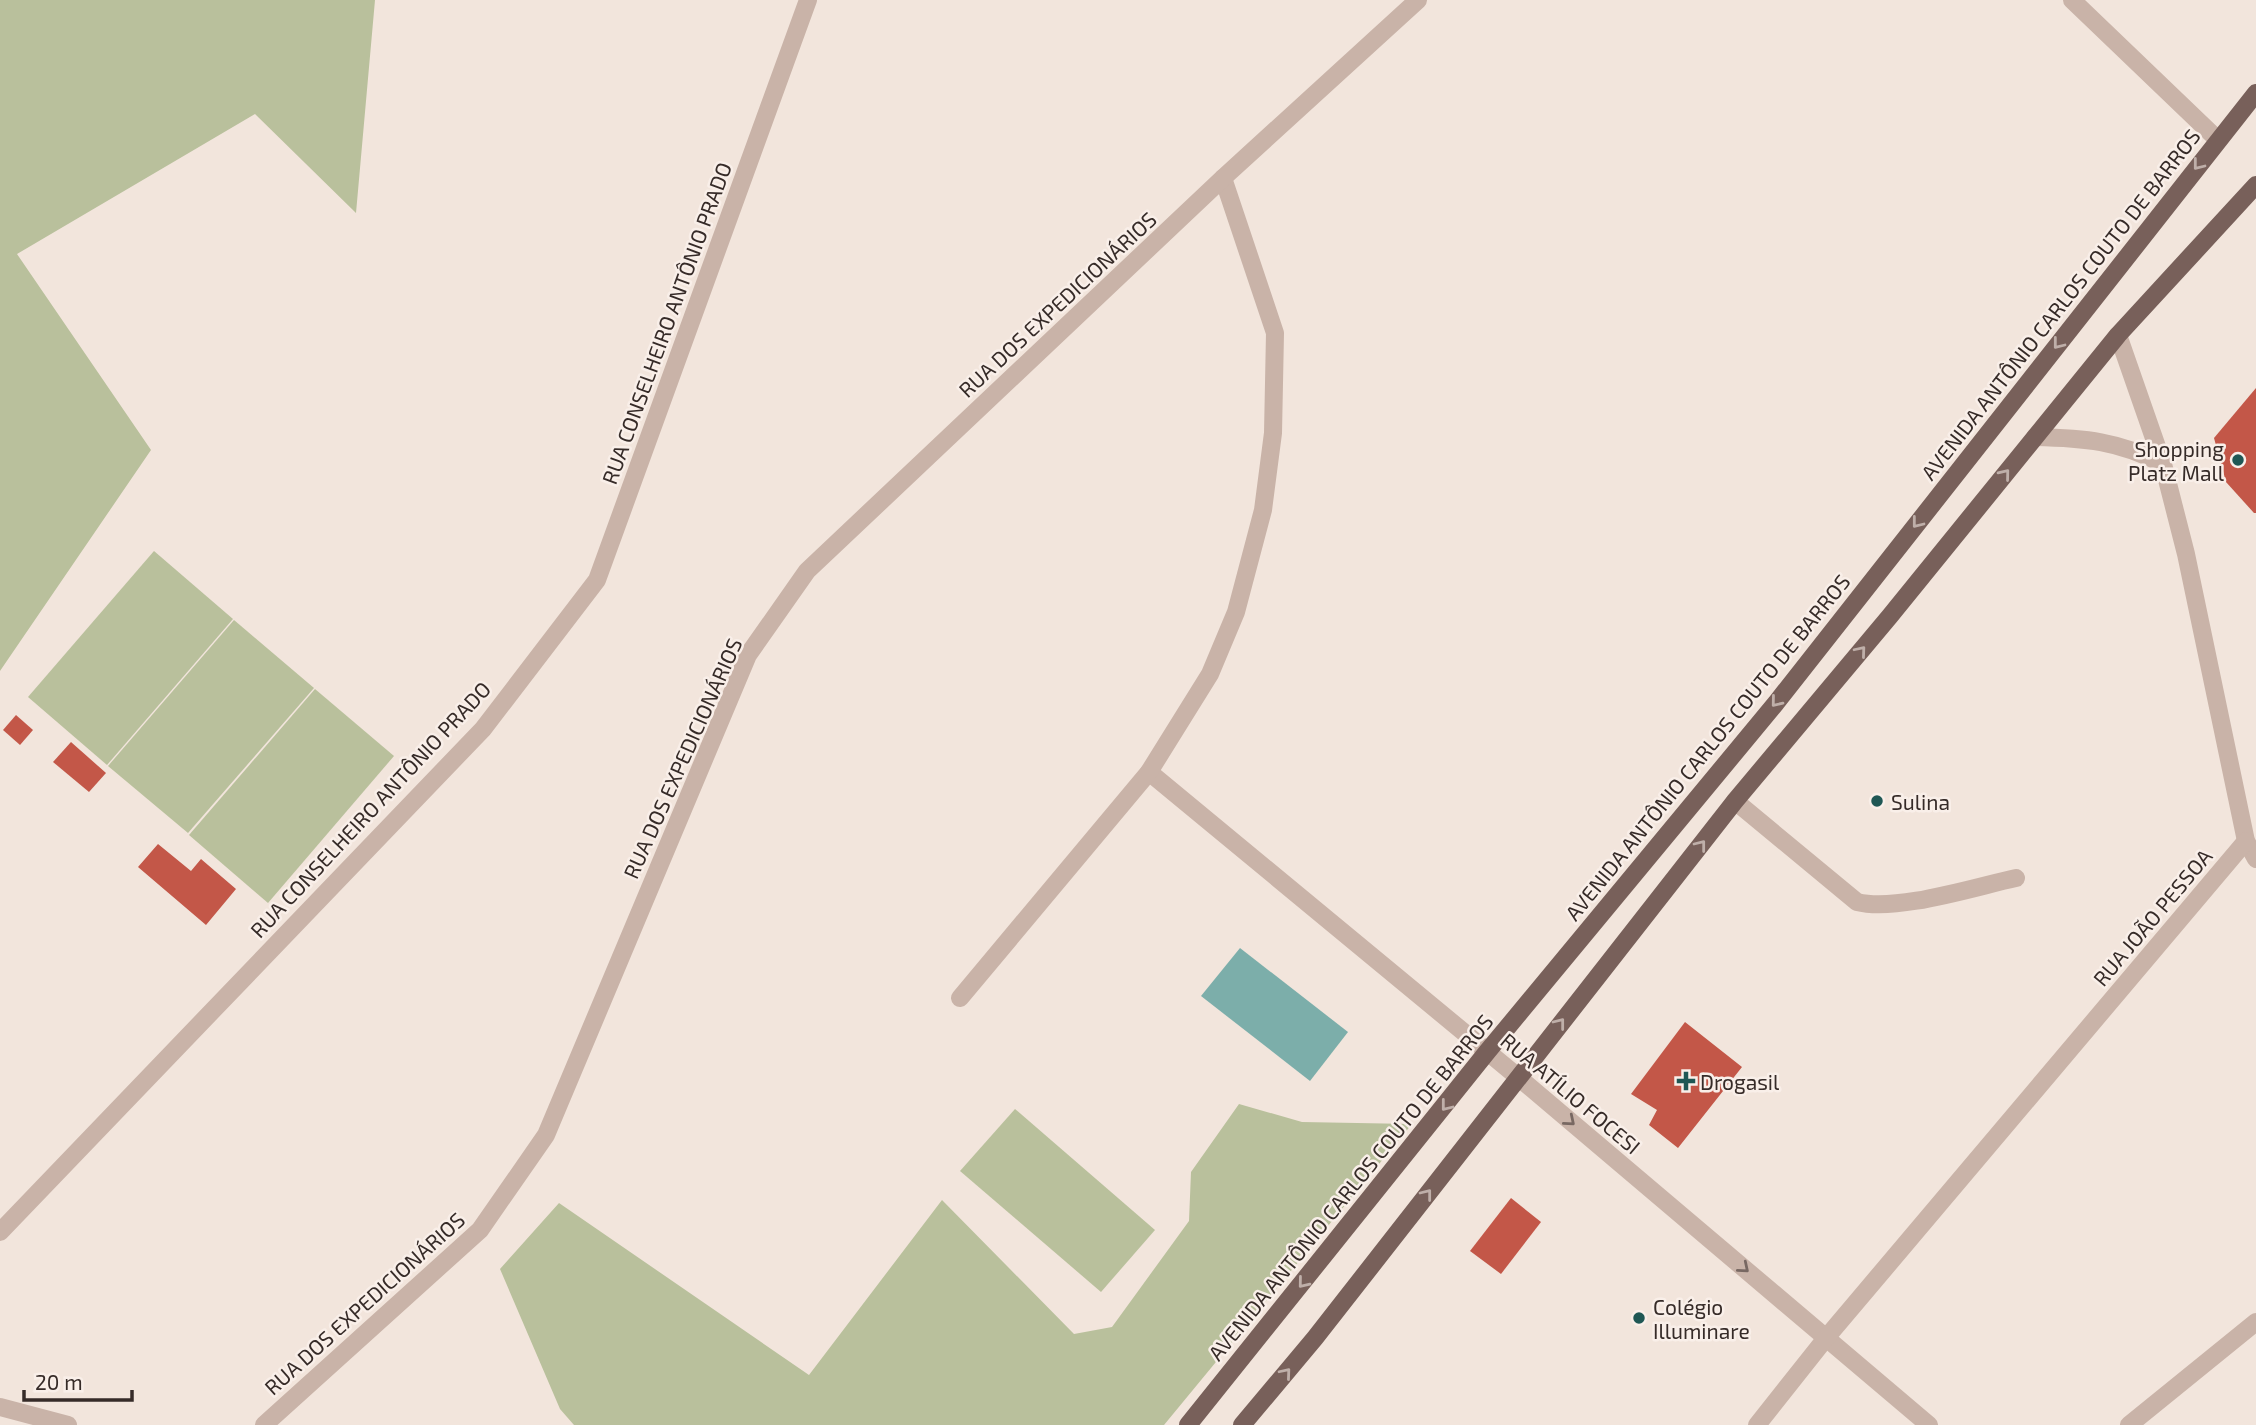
<svg xmlns="http://www.w3.org/2000/svg" width="2256" height="1425" font-family="'Exo 2',sans-serif">
<rect width="100%" height="100%" fill="#f2e5dc"/>
<g fill="#b9c09c">
<path d="M0 0H375L356 213 255 114 17 254 151 450 0 671Z"/>
<path d="M154 551 233 619 107 765 28 697Z"/>
<path d="M234 620 314 688 188 833 108 766Z"/>
<path d="M315 689 394 756 268 903 189 835Z"/>
<path d="M1239 1104 1302 1122 1412 1124 1164 1425H574L560 1409 500 1269 559 1203 809 1375 942 1200 1074 1334 1112 1327 1189 1221 1191 1172Z"/>
<path d="M1015 1109 1155 1230 1101 1292 960 1171Z"/>
</g>
<path fill="#7caeaa" d="M1240 948 1348 1032 1310 1081 1201 996Z"/>
<g fill="#c35748">
<path d="M2256 388V513H2254L2226 482 2214 438Z"/>
<path d="M16 715 33 730 20 745 3 730Z"/>
<path d="M71 742 106 773 89 792 53 762Z"/>
<path d="M158 844 191 871 201 859 236 889 206 925 138 867Z"/>
<path d="M1685 1022 1742 1067 1678 1148 1649 1125 1657 1110 1631 1094Z"/>
<path d="M1511 1198 1541 1222 1501 1274 1470 1251Z"/>
</g>
<g fill="none" stroke-linecap="round" stroke-linejoin="round">
<g stroke="#c9b3a8" stroke-width="18">
<path d="M2072 0 2218 140"/>
<path d="M2118 335 2163 464 2186 554 2246 841 2256 859"/>
<path d="M2035 437C2084 438 2119 441 2163 464"/>
<path d="M1149 772 1518 1077 1929 1425"/>
<path d="M1735 801 1857 902C1897 912 1974 887 2016 878"/>
<path d="M960 998 1149 772 1210 674 1236 612 1263 510 1273 433 1275 333 1223 178"/>
<path d="M0 1232 483 729 597 580 808 0"/>
<path d="M0 1407 68 1425"/>
<path d="M264 1425 480 1230 546 1135 748 655 807 571 1223 178 1418 0"/>
<path d="M1757 1425 1826 1338 2246 841"/>
<path d="M2129 1425 2256 1322"/>
</g>
<g stroke="#78605a" stroke-width="18">
<path d="M1188 1425 1487 1052 1776 703 2256 93"/>
<path d="M1242 1425 1315 1338 1735 801 1890 616 2118 335 2256 185"/>
</g>
</g>
<defs><path id="oneway-chevron" d="M-2-3.5L2.5 0L-2 3.5" fill="none" stroke-width="1.6" stroke-linecap="round" stroke-linejoin="round" transform="scale(1.75)"/></defs>
<g stroke="#bfafa9">
<use href="#oneway-chevron" transform="translate(2198 165) rotate(128)"/>
<use href="#oneway-chevron" transform="translate(2058 344) rotate(128)"/>
<use href="#oneway-chevron" transform="translate(2005 474) rotate(-51)"/>
<use href="#oneway-chevron" transform="translate(1917 523) rotate(128)"/>
<use href="#oneway-chevron" transform="translate(1861 651) rotate(-50)"/>
<use href="#oneway-chevron" transform="translate(1776 702) rotate(129)"/>
<use href="#oneway-chevron" transform="translate(1701 845) rotate(-52)"/>
<use href="#oneway-chevron" transform="translate(1560 1023) rotate(-52)"/>
<use href="#oneway-chevron" transform="translate(1446 1106) rotate(128)"/>
<use href="#oneway-chevron" transform="translate(1427 1194) rotate(-52)"/>
<use href="#oneway-chevron" transform="translate(1303 1283) rotate(129)"/>
<use href="#oneway-chevron" transform="translate(1286 1373) rotate(-50)"/>
</g>
<g stroke="#786862">
<use href="#oneway-chevron" transform="translate(1570 1121) rotate(40)"/>
<use href="#oneway-chevron" transform="translate(1744 1268) rotate(40)"/>
</g>
<g fill="#1f5754" stroke="#f9efe9" stroke-width="2.5">
<circle cx="2238" cy="460" r="7"/>
<circle cx="1877" cy="801" r="7"/>
<path d="M1682.5 1070.5h7v7h7v7h-7v7h-7v-7h-7v-7h7z"/>
<circle cx="1639" cy="1318" r="7"/>
</g>
<g text-anchor="middle" dominant-baseline="central" stroke-width="5" stroke-linejoin="round" paint-order="stroke">
<g font-size="21" fill="#362b28" stroke="#f9efe9">
<text transform="translate(1057 304) rotate(-43)">RUA DOS EXPEDICIONÁRIOS</text>
<text transform="translate(2060 304) rotate(-52)">AVENIDA ANTÔNIO CARLOS COUTO DE BARROS</text>
<text transform="translate(666 323) rotate(-70)">RUA CONSELHEIRO ANTÔNIO PRADO</text>
<text transform="translate(1707 747) rotate(-51)">AVENIDA ANTÔNIO CARLOS COUTO DE BARROS</text>
<text transform="translate(682 758) rotate(-66)">RUA DOS EXPEDICIONÁRIOS</text>
<text transform="translate(370 809) rotate(-47)">RUA CONSELHEIRO ANTÔNIO PRADO</text>
<text transform="translate(2152 917) rotate(-50)">RUA JOÃO PESSOA</text>
<text transform="translate(1571 1093) rotate(40)">RUA ATÍLIO FOCESI</text>
<text transform="translate(1350 1187) rotate(-51)">AVENIDA ANTÔNIO CARLOS COUTO DE BARROS</text>
<text transform="translate(364 1303) rotate(-42)">RUA DOS EXPEDICIONÁRIOS</text>
</g>
<g font-size="21" fill="#362b28" stroke="#f9efe9" text-anchor="start">
<text x="2224" y="448" text-anchor="end">Shopping<tspan x="2224" dy="24">Platz Mall</tspan></text>
<text x="1891" y="801">Sulina</text>
<text x="1700" y="1081">Drogasil</text>
<text x="1653" y="1306">Colégio<tspan x="1653" dy="24">Illuminare</tspan></text>
</g>
</g>
<path d="M24 1390v10h108v-10" fill="none" stroke="#362b28" stroke-width="3.5"/>
<text x="35" y="1390" font-size="21" fill="#362b28" stroke="#f9efe9" stroke-width="5" paint-order="stroke">20 m</text>
</svg>
